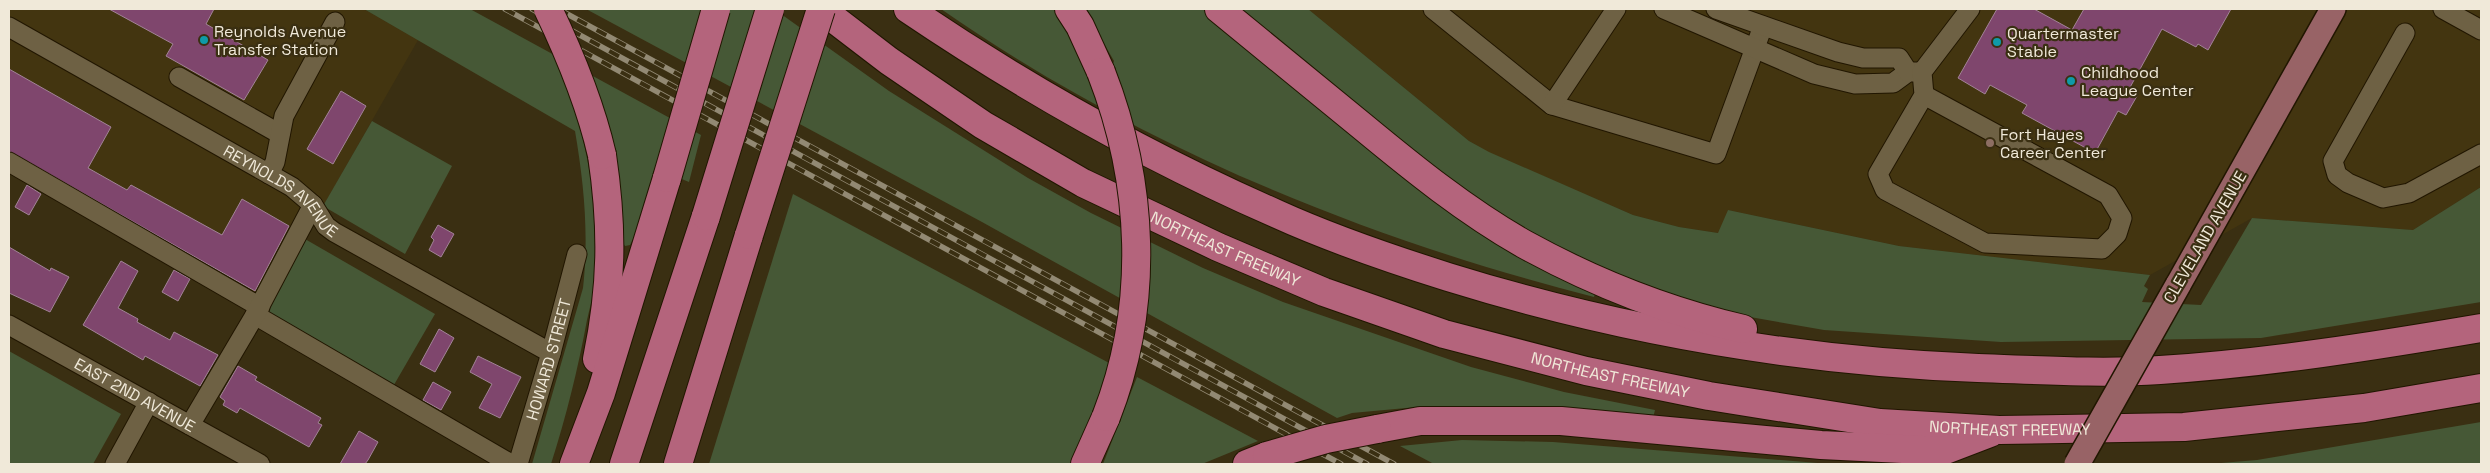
<svg xmlns="http://www.w3.org/2000/svg" width="2490" height="473" font-family="'Space Grotesk',sans-serif">
<rect width="100%" height="100%" fill="#3a2f12"/>
<g fill="#433510">
<path d="M9 9H364L418 40 261 315 9 169Z"/>
<path d="M1308 9H2481V187L2413 230 2252 218 2150 275 1899 246 1728 210 1719 233 1679 227 1633 215 1488 152 1469 141Z"/>
</g>
<g fill="#465836">
<path d="M364 9H470L701 135 689 182 655 168 637 231 630 245 625 246 623 243 619 173 614 148 582 135C590 170 596 205 598 241 600 267 593 295 587 320 578 369 566 417 551 464H532L583 288C589 234 584 184 575 131Z"/>
<path d="M586 9H774L889 91 1028 178 1091 213 1203 268 1283 302 1471 367 1564 392 1655 410 1653 418 1524 406 1417 407 1352 413 1337 418 982 222Z"/>
<path d="M941 9H1056L1108 77 1114 61 1084 9H1203L1406 175 1596 290 1594 297C1363 238 1138 146 941 9Z"/>
<path d="M1238 9H1308L1469 141 1489 152 1633 215 1679 227 1718 233 1728 210 1899 246 2150 275 2144 286 2148 289 2142 302 2201 305 2252 218 2413 230 2481 187V302L2261 338 2001 342 1824 330 1733 314 1682 298 1611 271 1551 243 1515 224 1480 202 1425 161Z"/>
<path d="M372 121 452 166 405 254 323 206Z"/>
<path d="M793 194 1111 364 1074 464H709Z"/>
<path d="M305 239 435 314 391 390 261 315Z"/>
<path d="M9 351 121 414 93 464H9Z"/>
<path d="M1137 377 1258 441 1202 464H1103Z"/>
<path d="M2481 422V464H2209L2257 460Z"/>
<path d="M1462 440 1553 442 1830 464H1434L1400 446Z"/>
</g>
<g fill="#7f466d" stroke="#a28397">
<path d="M109 9H214L206 24 268 60 244 100 166 56 173 44Z"/>
<path d="M1997 9H2034L2072 30 2084 9H2231L2208 50 2198 44 2196 47 2162 29 2128 91 2137 96 2126 115 2118 111 2095 153 2022 113 2027 105 1990 85 1985 94 1958 78Z"/>
<path d="M9 69 111 127 88 168 127 190 131 185 222 235 242 199 289 226 255 291 9 151Z"/>
<path d="M341 91 366 106 333 164 307 149Z"/>
<path d="M27 185 41 194 29 215 15 207Z"/>
<path d="M438 225 454 234 441 257 429 250 434 240 431 237Z"/>
<path d="M9 247 50 271 51 268 69 277 50 312 9 293Z"/>
<path d="M121 261 138 271 118 308 138 319 137 322 170 340 174 332 218 355 200 386 145 356 143 360 83 325Z"/>
<path d="M174 270 190 279 178 301 162 292Z"/>
<path d="M439 329 454 338 435 372 420 364Z"/>
<path d="M478 356 521 377 500 418 479 408 492 384 470 372Z"/>
<path d="M238 366 257 377 255 380 321 418 318 423 322 425 309 447 240 408 237 413 223 405 225 401 220 397Z"/>
<path d="M433 382 451 392 441 410 423 400Z"/>
<path d="M359 431 378 442 368 460 365 464H340Z"/>
</g>
<g fill="none" stroke-linecap="round" stroke-linejoin="round">
<defs>
<g id="minor">
<path d="M1433 9 1552 105 1716 154 1763 26"/>
<path d="M1664 9 1814 74 1855 84 1893 83 1908 72H1922"/>
<path d="M1716 9 1838 52 1863 58H1899L1908 72"/>
<path d="M2443 9 2481 30"/>
<path id="s1" d="M9 27 292 187 313 205 326 226 334 232 551 353"/>
<path d="M2405 33 2333 161 2337 175 2348 183 2383 198 2409 193 2481 154"/>
<path d="M179 77 280 134"/>
<path d="M1924 95 1878 174 1885 190 1985 243 2102 249 2117 234 2122 218 2108 195 1924 95 1922 72 1970 9"/>
<path d="M1552 105 1616 9"/>
<path d="M9 162 260 307"/>
<path d="M269 174 275 162 284 116 335 22"/>
<path d="M255 315 511 464"/>
<path id="s2" d="M9 325 260 464"/>
<path d="M190 425 255 315 313 205"/>
<path d="M115 464 149 402"/>
<path id="s3" d="M518 464 551 353 577 254"/>
</g>
<path id="major" d="M2178 285 2333 9"/>
<g id="highway">
<path id="s4" d="M821 9 889 61 983 125 1083 183 1218 247 1324 292 1444 334 1586 371 1709 396 1880 423 1999 430 2184 427 2364 408 2481 388"/>
<path d="M908 9C1025 88 1147 157 1277 214 1332 239 1391 259 1448 277 1622 331 1796 361 1978 368 2039 370 2100 374 2160 370 2268 363 2375 346 2481 328"/>
<path d="M1069 9 1080 26 1101 72"/>
<path d="M1219 9C1266 48 1314 87 1362 126 1414 169 1466 211 1524 244 1593 282 1666 311 1743 329"/>
<path d="M597 359C612 287 613 229 602 155"/>
<path d="M1377 429 1420 421H1561L1821 445 1943 451 1990 433"/>
<path d="M574 464 601 393 667 178"/>
<path d="M624 464 706 216"/>
<path d="M678 464 749 235"/>
<path d="M1085 464 1106 417"/>
<path d="M1247 464 1267 456"/>
</g>
</defs>
<use href="#minor" stroke="#211600" stroke-width="21"/>
<use href="#major" stroke="#211600" stroke-width="28"/>
<use href="#highway" stroke="#211600" stroke-width="30"/>
<use href="#minor" stroke="#6e6144" stroke-width="19"/>
<use href="#major" stroke="#986366" stroke-width="25"/>
<use href="#highway" stroke="#b4647c" stroke-width="28"/>
<defs>
<g id="rail">
<path d="M505 9 1341 464"/>
<path d="M532 9 1367 464"/>
<path d="M558 9 1394 464"/>
</g>
</defs>
<use href="#rail" stroke="#928973" stroke-width="5.5"/>
<use href="#rail" stroke="#3a2f12" stroke-width="4" stroke-dasharray="11" stroke-linecap="butt"/>
<defs>
<path id="major-bridge" d="M2077 464 2178 285"/>
<g id="highway-bridge">
<path d="M548 9C571 57 590 103 602 155"/>
<path d="M1101 72C1144 182 1150 305 1106 417"/>
<path d="M667 178 716 9"/>
<path d="M706 216 770 9"/>
<path d="M749 235 821 9"/>
<path d="M1267 456 1326 439 1377 429"/>
</g>
</defs>
<use href="#major-bridge" stroke="#211600" stroke-width="28" stroke-linecap="butt"/>
<use href="#highway-bridge" stroke="#211600" stroke-width="30" stroke-linecap="butt"/>
<use href="#major-bridge" stroke="#986366" stroke-width="25"/>
<use href="#highway-bridge" stroke="#b4647c" stroke-width="28"/>
</g>
<g fill="#0f9aa8" stroke="#3a2f12" stroke-width="2">
<circle cx="204" cy="40" r="5"/>
<circle cx="1997" cy="42" r="5"/>
<circle cx="2071" cy="81" r="5"/>
</g>
<circle fill="#8d6e63" stroke="#3a2f12" stroke-width="2" cx="1990" cy="143" r="5"/>
<g text-anchor="middle" dominant-baseline="central" stroke-width="4.5" stroke-linejoin="round" paint-order="stroke">
<g font-size="16" fill="#f0e9d9" stroke="#3a2f12" text-anchor="start">
<text x="214" y="31">Reynolds Avenue<tspan x="214" dy="18">Transfer Station</tspan></text>
<text x="2007" y="33">Quartermaster<tspan x="2007" dy="18">Stable</tspan></text>
<text x="2081" y="72">Childhood<tspan x="2081" dy="18">League Center</tspan></text>
<text x="2000" y="134">Fort Hayes<tspan x="2000" dy="18">Career Center</tspan></text>
</g>
<g font-size="16" fill="#f0e9d9" stroke="#3a2f12">
<text stroke="none"><textPath href="#s1" startOffset="319">REYNOLDS AVENUE</textPath></text>
<text transform="translate(2205 237) rotate(-60)">CLEVELAND AVENUE</text>
<text stroke="none"><textPath href="#s4" startOffset="472">NORTHEAST FREEWAY</textPath></text>
<text stroke="none"><textPath href="#s3" startOffset="109">HOWARD STREET</textPath></text>
<text stroke="none"><textPath href="#s4" startOffset="878">NORTHEAST FREEWAY</textPath></text>
<text stroke="none"><textPath href="#s2" startOffset="144">EAST 2ND AVENUE</textPath></text>
<text stroke="none"><textPath href="#s4" startOffset="1282">NORTHEAST FREEWAY</textPath></text>
</g>
</g>
<rect width="2490" height="473" fill="none" stroke="#f0e9d9" stroke-width="20"/>
</svg>
